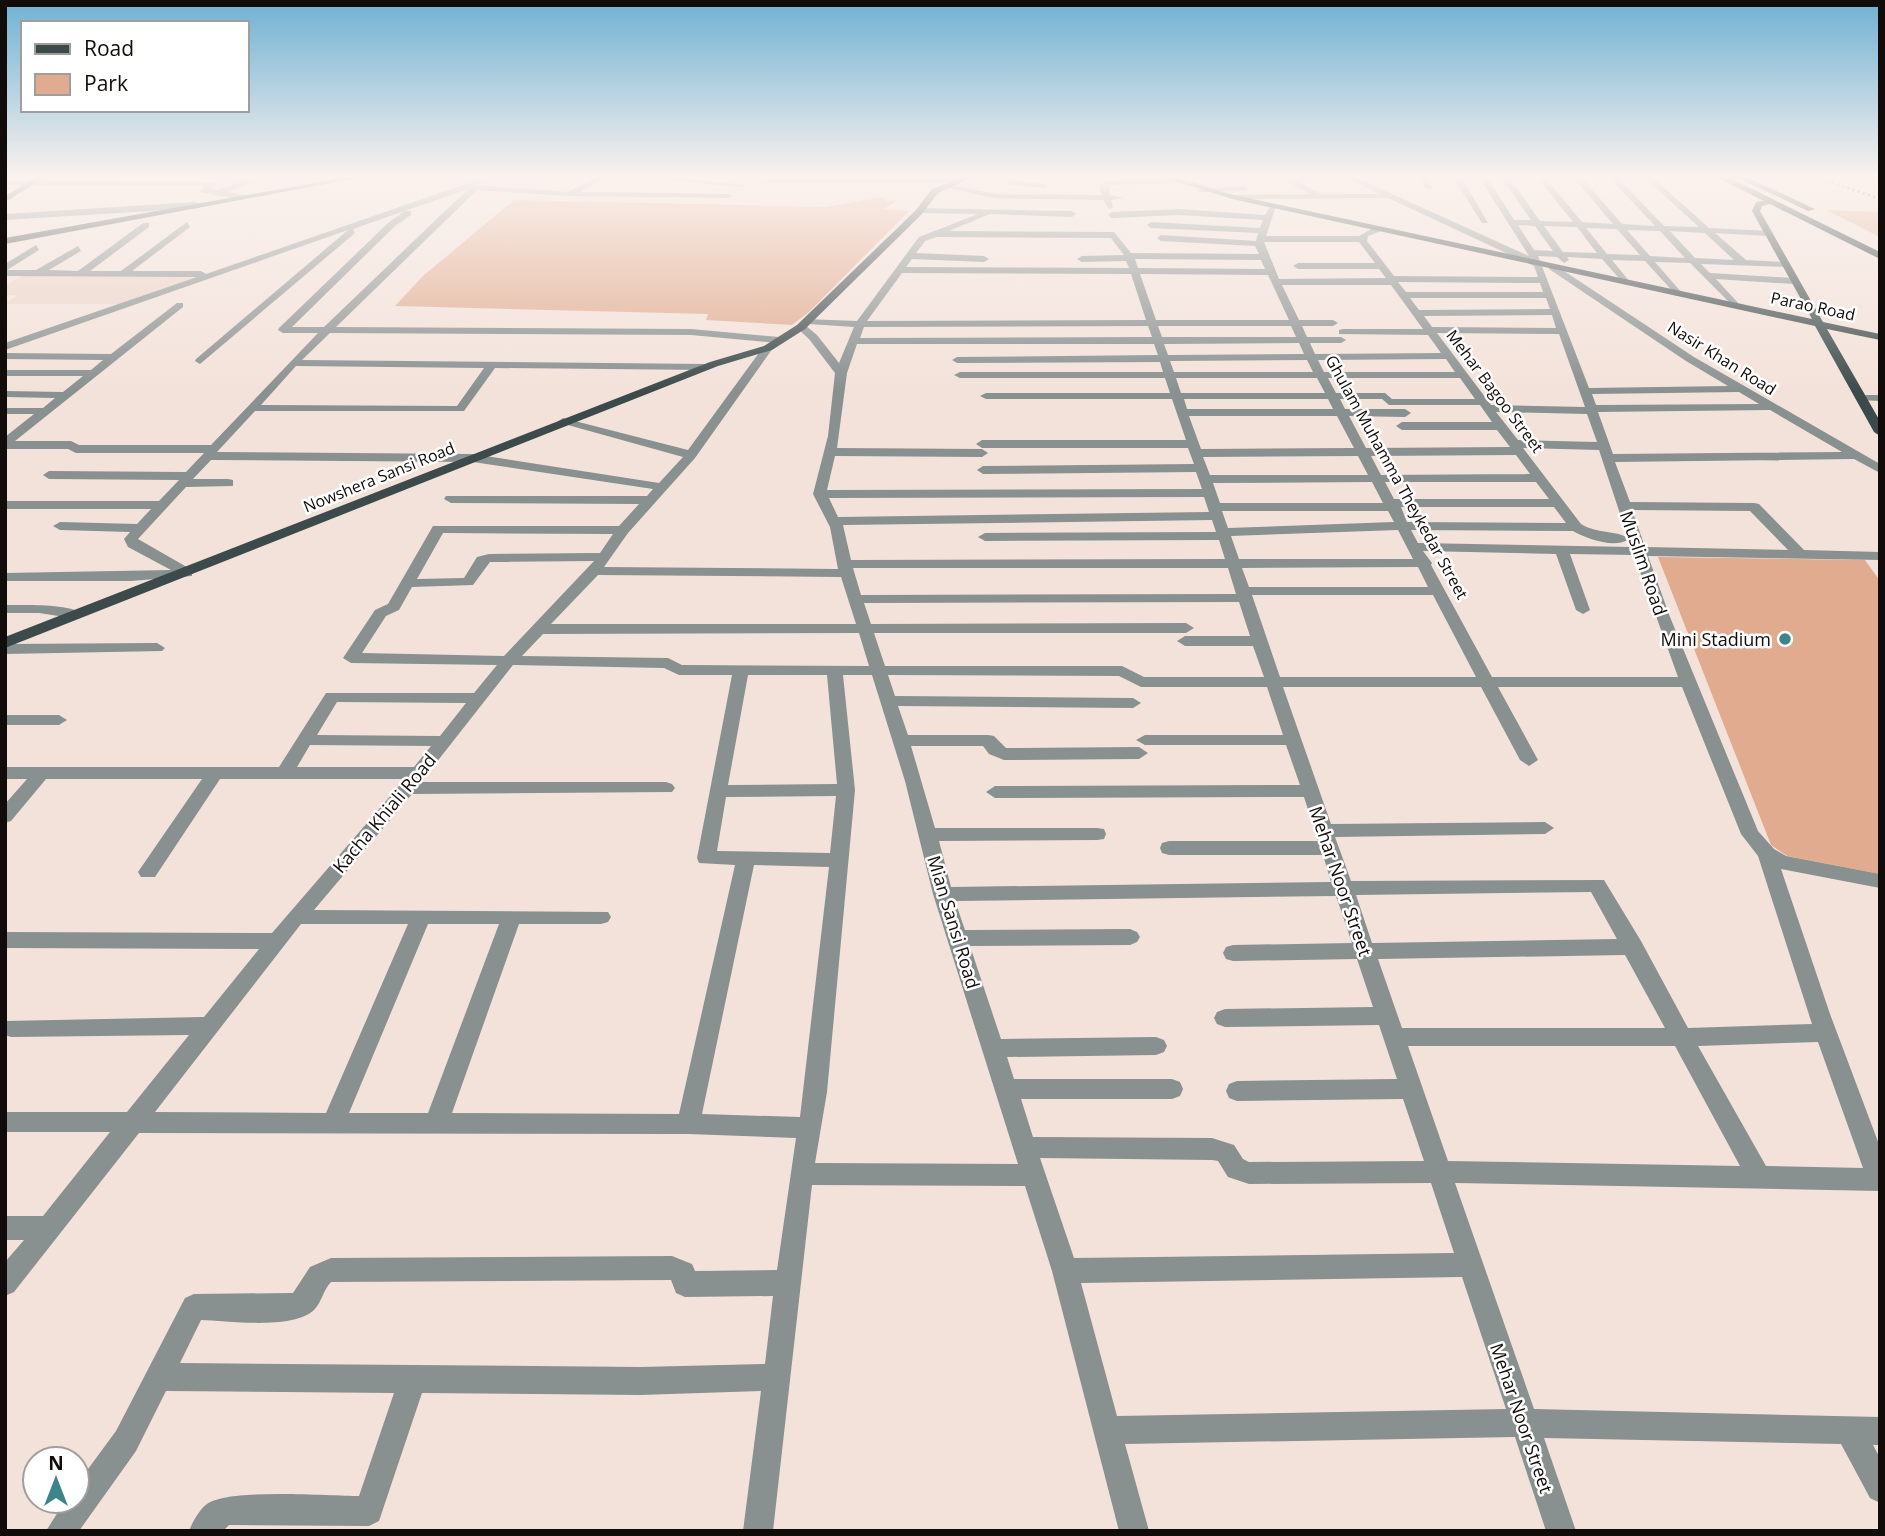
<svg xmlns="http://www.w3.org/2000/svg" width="1885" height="1536" font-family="'Open Sans',sans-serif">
<rect width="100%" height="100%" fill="#f3e2da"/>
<path fill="#ebd3c7" d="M125 272 212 274 128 304H5L18 295H5V286L26 273Z"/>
<g fill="#e0ab8f">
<path d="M883 197 884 200 897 201 884 209 909 211 809 312 792 325 706 320 708 314 395 306 423 276 514 200 826 207Z"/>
<path d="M1826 210 1880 212V237Z"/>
<path d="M1658 557 1865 560 1880 581V874L1787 856 1771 845Z"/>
</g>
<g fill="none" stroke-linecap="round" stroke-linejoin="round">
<g fill="#889090" fill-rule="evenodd">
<path d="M253 177H263L228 192 246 196 243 200 200 192 203 186 5 185V181L213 182 217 184 210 189 219 190Z"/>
<path d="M486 177H496L476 185 568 192 597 177H606L580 192 729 194 733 196 729 198 569 196 477 190 336 327 691 329 779 337 784 340 779 343 691 335 330 333 302 360 707 364 712 367 707 370 495 368 464 411H255L217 452 473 454 659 483 683 457 557 422 563 418 688 450 764 346H772L773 348 695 458 628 533 604 567 838 569 830 527 813 494 828 436 835 373 809 339 796 327 805 325 817 335 839 363 854 327 809 324 805 323V319L857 321 919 237 978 214 920 213 917 208 1072 211 1076 214 1072 217 990 214 949 231 1114 232 1131 253 1259 254 1255 246 1161 241 1157 238 1161 235 1256 241 1258 233 1151 228 1147 225 1151 222 1260 228 1263 220 1179 215 1112 218 1108 215 1112 212 1179 209 1265 215 1272 204 1276 206 1266 236H1359L1375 227H1381V231L1368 236 1367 241 1394 276 1538 277 1534 266 1388 198 1232 199 1228 197 1232 195 1311 194 1278 177H1325L1299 182 1321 194H1379L1345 177H1355L1529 256 1479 177H1487L1514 220H1531L1501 177H1509L1540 221 1573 222 1537 177H1545L1582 222 1613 224 1573 177H1581L1622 224 1655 226 1609 177H1617L1664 226 1699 227 1646 179 1633 177H1652L1709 228 1770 231 1767 236 1715 233 1746 260 1785 262 1788 263V267L1701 264 1710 273 1793 278 1798 281 1793 284 1716 279 1740 305 1735 308 1690 263 1655 262 1682 293 1677 296 1645 261 1612 260 1630 282 1625 285 1602 259 1567 257 1569 260 1564 263 1557 257 1538 256 1589 388 1728 386 1686 361 1549 269V265H1555L1694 357 1880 464V473L1854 459 1615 462 1630 502 1754 503 1759 504 1804 550 1880 552V560L1648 556 1670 617 1758 831 1774 849 1786 856 1880 874V888L1781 869 1830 1014 1880 1147V1191L1455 1183 1534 1409 1880 1417V1445H1873L1880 1458V1503L1870 1498 1841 1444 1544 1438 1576 1531H1546L1515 1437 1125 1444 1149 1531H1119L1052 1271 1025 1186 812 1185 773 1531H743L761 1391 640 1395 422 1393 379 1521 369 1526 229 1525 223 1531H189C193 1521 199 1510 207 1504 228 1488 329 1496 359 1496L394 1393 166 1391 136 1451 79 1531H46L65 1501H77V1484L116 1431 185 1298 194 1294 293 1293 310 1267 331 1258 672 1256 692 1264 695 1271 777 1270 796 1138 688 1134 139 1133 14 1292 5 1296V1262L24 1240H5V1216H43L110 1132H5V1112H127L189 1035 11 1037 5 1035V1021L204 1017 259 949 5 948V932L272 933 405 779H220L155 877H141L138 872 202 779H46L11 821 5 823V804L27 779H5V767H279L326 693H474L497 665 351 663 343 658 375 610 388 604 433 526H619L639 504 451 503 444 499 446 496H647L653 489 473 462 211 460 193 479H228L233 480V486L186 487 138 539 192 570V576L131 581H5V573L171 570 128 547 124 539 130 532 60 530 53 526 60 522 137 524 151 509H5V501H159L179 480 49 479 43 475 49 471 186 472 204 453H76L68 449H5V437L34 414H5V408H43L55 398 5 397V391L63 392 83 376H5V370H91L103 360 5 359V353L111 354 177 303H183V307L15 441H71L79 445H211L318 333H283L278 330 279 328 389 222 405 211H411V215L395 226 292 327H324L468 189 353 229 355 233 200 364 195 361 196 359 348 230 5 350V343L197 277 5 276V264L36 245 39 250 7 270H36L78 246 81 251 49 270 78 271 143 223H149V227L90 271H121L187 222 190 227 132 271H201L206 274ZM1518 225 1535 226 1553 251 1534 250ZM1544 226 1577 227 1597 253 1563 252ZM1586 228 1617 229 1640 255 1607 254ZM1627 230 1660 231 1685 258 1650 256ZM1670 231 1705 233 1734 260 1695 258ZM936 237 1111 238 1124 255 1082 256 1077 259 1082 262 1126 261 1129 268 906 267 912 259 984 262 989 259 984 256 916 253 925 241ZM1264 242H1359L1375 263H1298L1293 266 1298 269H1379L1386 278 1279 279ZM1135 259 1261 260 1265 269 1138 268ZM902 273 1131 274 1146 320 867 321ZM1140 274 1268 275 1289 320H1156ZM1398 282 1540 283 1543 292H1406ZM1282 285H1391L1423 329H1343L1339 330V334L1428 335 1441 353 1315 354 1310 343H1341L1346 340 1341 337H1307L1302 326H1333L1338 323 1333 320H1299ZM1410 298H1546L1550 309 1419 310ZM1552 315 1556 328 1432 327 1424 316ZM1148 326 1152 337 860 338 864 327ZM1158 326H1291L1296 337H1162ZM1437 333 1559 334 1585 407 1491 405ZM1299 343 1304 354 1168 355 1164 344ZM857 344H1154L1158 355 957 357 952 360 957 363 1160 362 1163 372H960L954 375 960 378H1165L1170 393H986L980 396 986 399H1172L1186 440H982L976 444 982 448H1188L1194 464 983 466 977 470 983 474 1196 472 1202 489 827 490 835 456 982 457 988 453 982 449 837 448 847 373ZM1446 359 1455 372H1324L1318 360ZM1307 360 1313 372H1174L1170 361ZM296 366 484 368 457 406 261 405ZM1176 378H1317L1325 393H1181ZM1328 378H1460L1475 399H1392L1385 393H1336ZM1739 392 1759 404 1596 405 1592 394ZM1184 399H1328L1333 409H1187ZM1340 399H1382L1389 405H1480L1492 422H1402L1396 426 1402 430H1497L1510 447 1366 448 1349 416 1405 417 1411 413 1405 409H1345ZM1770 410 1842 452 1613 454 1598 412ZM1496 412 1587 414 1597 442 1518 440ZM1189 416H1337L1354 448 1201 449ZM1523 448 1599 450 1628 538C1615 530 1597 534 1581 524ZM1516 455 1530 474 1381 475 1371 456ZM1358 456 1368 475H1210L1203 457ZM1372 482 1383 503H1220L1213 483ZM1385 482H1536L1549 499H1394ZM1204 497 1209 512 838 517 829 498ZM1401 507H1554L1566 523 1407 522ZM1632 510 1750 511 1788 550 1645 547ZM1222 511H1388L1394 522 1228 528ZM1212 520 1216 532 985 533 978 537 985 541 1219 540 1225 559 851 560 843 525ZM1398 530 1413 559H1239L1231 536ZM1411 530 1573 531C1587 539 1615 549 1629 539L1631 547 1418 543ZM443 533 613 534 600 553 489 554 477 557 464 578 417 579ZM1423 551 1556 554 1576 610 1583 614 1590 610 1570 554 1634 555 1678 677H1492L1431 565 1432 563ZM594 561 504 656 362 653 386 616 399 610 412 587 473 585 490 562ZM1418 567 1428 587H1249L1242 568ZM853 568H1228L1236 594 861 595ZM598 575 841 577 856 624H551ZM1252 595H1433L1476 677H1280ZM1239 602 1250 636H1185L1177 641 1185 646H1253L1264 677H1144L1122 666H885L874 633H1186L1194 628 1186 623 871 624 864 603ZM859 633 869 666 682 665 668 658 522 656 543 634ZM513 665 664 668 679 675H732L697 858 699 863 735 865 679 1114 452 1113 519 924H601L608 922 611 917 608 912 314 910 412 794 672 792 675 788 672 784 666 782H421ZM748 675H827L837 784 728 785ZM843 675H872L905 781 933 894 1018 1164 815 1163 827 1092 855 790ZM888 675 1119 676 1141 687H1267L1283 735H1145L1136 740 1145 745H1286L1300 785 995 786 986 792 995 798 1304 797 1318 841H1169L1162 843 1160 848 1162 853 1169 855H1323L1331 882 951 887 939 841 1097 840 1104 839 1106 834 1104 829 1097 828H935L911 746H983L989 754 1004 760 1139 759 1148 753 1139 747 1006 748 994 736 988 735H908L898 706 1133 708 1141 703 1133 698 895 696ZM1283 687H1481L1520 760 1529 766 1538 760 1498 687H1682L1741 834 1758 856 1812 1024 1688 1028 1641 941 1604 880 1351 881 1335 837 1545 834 1554 828 1545 822 1331 824ZM337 702 466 703 440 736 317 735ZM310 745 431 746 414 767H297ZM836 796 830 853 717 851 726 797ZM754 865 829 867 800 1117 702 1114ZM1591 892 1617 939 1372 943 1356 895ZM1336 896 1352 943 1233 945 1226 947 1223 953 1226 959 1233 961 1357 959 1373 1007 1225 1009 1217 1012 1214 1018 1217 1024 1225 1027 1379 1025 1397 1079 1237 1081 1229 1084 1226 1091 1229 1098 1237 1101 1403 1099 1424 1161 1249 1162 1243 1159 1234 1145 1212 1138 1033 1137 1021 1099H1172L1180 1096 1183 1089 1180 1082 1172 1079H1014L1007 1057 1156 1055 1164 1052 1167 1046 1164 1040 1156 1037 1001 1039 970 946 1130 945 1137 942 1140 937 1137 932 1130 929 965 930 955 901ZM301 924H408L326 1113 155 1112ZM428 924H499L428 1113H349ZM1625 955 1665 1028H1402L1378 959ZM1818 1042 1863 1168 1766 1166 1698 1046ZM1408 1046H1675L1740 1166 1448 1161ZM1040 1158 1212 1160 1218 1161 1228 1177 1249 1184 1431 1183 1454 1253 1074 1258ZM1462 1277 1506 1409 1117 1416 1081 1283ZM671 1280 676 1293 685 1297 773 1296 765 1364 640 1367 180 1363 201 1320C229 1321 293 1330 314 1310 322 1302 323 1290 331 1282Z"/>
<path d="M635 177H664L745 185 741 187Z"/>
<path d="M1419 177H1427L1432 189H1426Z"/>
<path d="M1453 177H1461L1488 223H1482Z"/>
<path d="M768 179H959L963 181 959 183H765Z"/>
<path d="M1177 179 1180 183 1109 185 1110 195 1124 198 1111 200 1113 207 1109 209 1103 200 993 198 941 186 945 184 997 194 1102 195 1099 186 1107 181Z"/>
<path d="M1009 180 1044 184 1048 186 1044 188 1006 184Z"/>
<path d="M1245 186 1248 190 1200 192 1196 190Z"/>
<path d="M194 202 200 204V208L5 220V214Z"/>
<path d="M1861 395H1880V401L1857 400 1855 398Z"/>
<path d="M5 605C25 605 71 603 85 615L78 619 39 613H5Z"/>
<path d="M157 643 165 648 162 651 5 654V644Z"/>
<path d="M5 715H59L67 720 59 725H5Z"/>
</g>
<g fill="#3c4a4b" fill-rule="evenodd">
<path d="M37 177H46L5 202V196Z"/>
<path d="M348 177H363L5 244V238Z"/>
<path d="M963 177H973L938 193 921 215 805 329 772 350 718 366 5 648V637L710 362 764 346 797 325 915 211 932 189Z"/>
<path d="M1162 177H1173L1234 195 1812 319 1752 211 1756 202 1774 199V203L1762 206 1760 211 1823 322 1880 334V340L1827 329 1880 421V436L1874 432 1815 326 1232 199Z"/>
<path d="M1736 177H1746L1815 209 1808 211Z"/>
</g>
<path fill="#223233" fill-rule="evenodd" d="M1716 177H1728L1880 252V259Z"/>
<path stroke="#4f4743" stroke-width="2.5" stroke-dasharray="2 3.5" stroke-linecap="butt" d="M1816 177 1880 199"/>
</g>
<linearGradient id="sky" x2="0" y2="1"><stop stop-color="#6fb1d3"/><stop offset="0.45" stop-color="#faf2ee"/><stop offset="1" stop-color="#faf2ee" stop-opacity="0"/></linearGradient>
<rect width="1885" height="392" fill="url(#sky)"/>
<circle fill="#3d858a" stroke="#fff" stroke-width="2.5" cx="1785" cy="639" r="7"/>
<g text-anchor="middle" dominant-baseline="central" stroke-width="5" stroke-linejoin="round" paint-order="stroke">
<g font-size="16" fill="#110c09" stroke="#fff">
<text transform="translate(1813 306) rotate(12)">Parao Road</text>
<text transform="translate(1722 358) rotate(32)">Nasir Khan Road</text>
<text transform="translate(1495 391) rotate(53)">Mehar Bagoo Street</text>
<text transform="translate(379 477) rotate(-22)">Nowshera Sansi Road</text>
<text transform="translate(1397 477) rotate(61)">Ghulam Muhamma Theykedar Street</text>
</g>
<g font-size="18" fill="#110c09" stroke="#fff">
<text transform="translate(1644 563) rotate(71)">Muslim Road</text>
<text transform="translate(384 813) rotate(-50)">Kacha Khiali Road</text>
<text transform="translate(1341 881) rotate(71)">Mehar Noor Street</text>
<text transform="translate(954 922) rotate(73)">Mian Sansi Road</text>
<text transform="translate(1522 1418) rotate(71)">Mehar Noor Street</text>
</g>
<g font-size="18" fill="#110c09" stroke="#fff" text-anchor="end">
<text x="1771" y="639">Mini Stadium</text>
</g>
</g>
<rect width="1885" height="1536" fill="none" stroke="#110c09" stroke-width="14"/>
<rect x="21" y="21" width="228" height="91" fill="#ffffff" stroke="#a09e9d" stroke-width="2"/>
<rect x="35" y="44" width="35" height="10" fill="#3c4a4b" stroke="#a09e9d" stroke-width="2"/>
<text x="84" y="56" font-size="21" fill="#110c09">Road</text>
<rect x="35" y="74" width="35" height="21" fill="#e0ab8f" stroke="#a09e9d" stroke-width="2"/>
<text x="84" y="91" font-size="21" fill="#110c09">Park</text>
<g transform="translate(56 1480)"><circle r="33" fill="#ffffff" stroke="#a09e9d" stroke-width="2"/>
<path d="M0-5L12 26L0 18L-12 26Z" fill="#3d858a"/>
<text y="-10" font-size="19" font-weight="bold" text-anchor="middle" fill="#110c09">N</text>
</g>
</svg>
